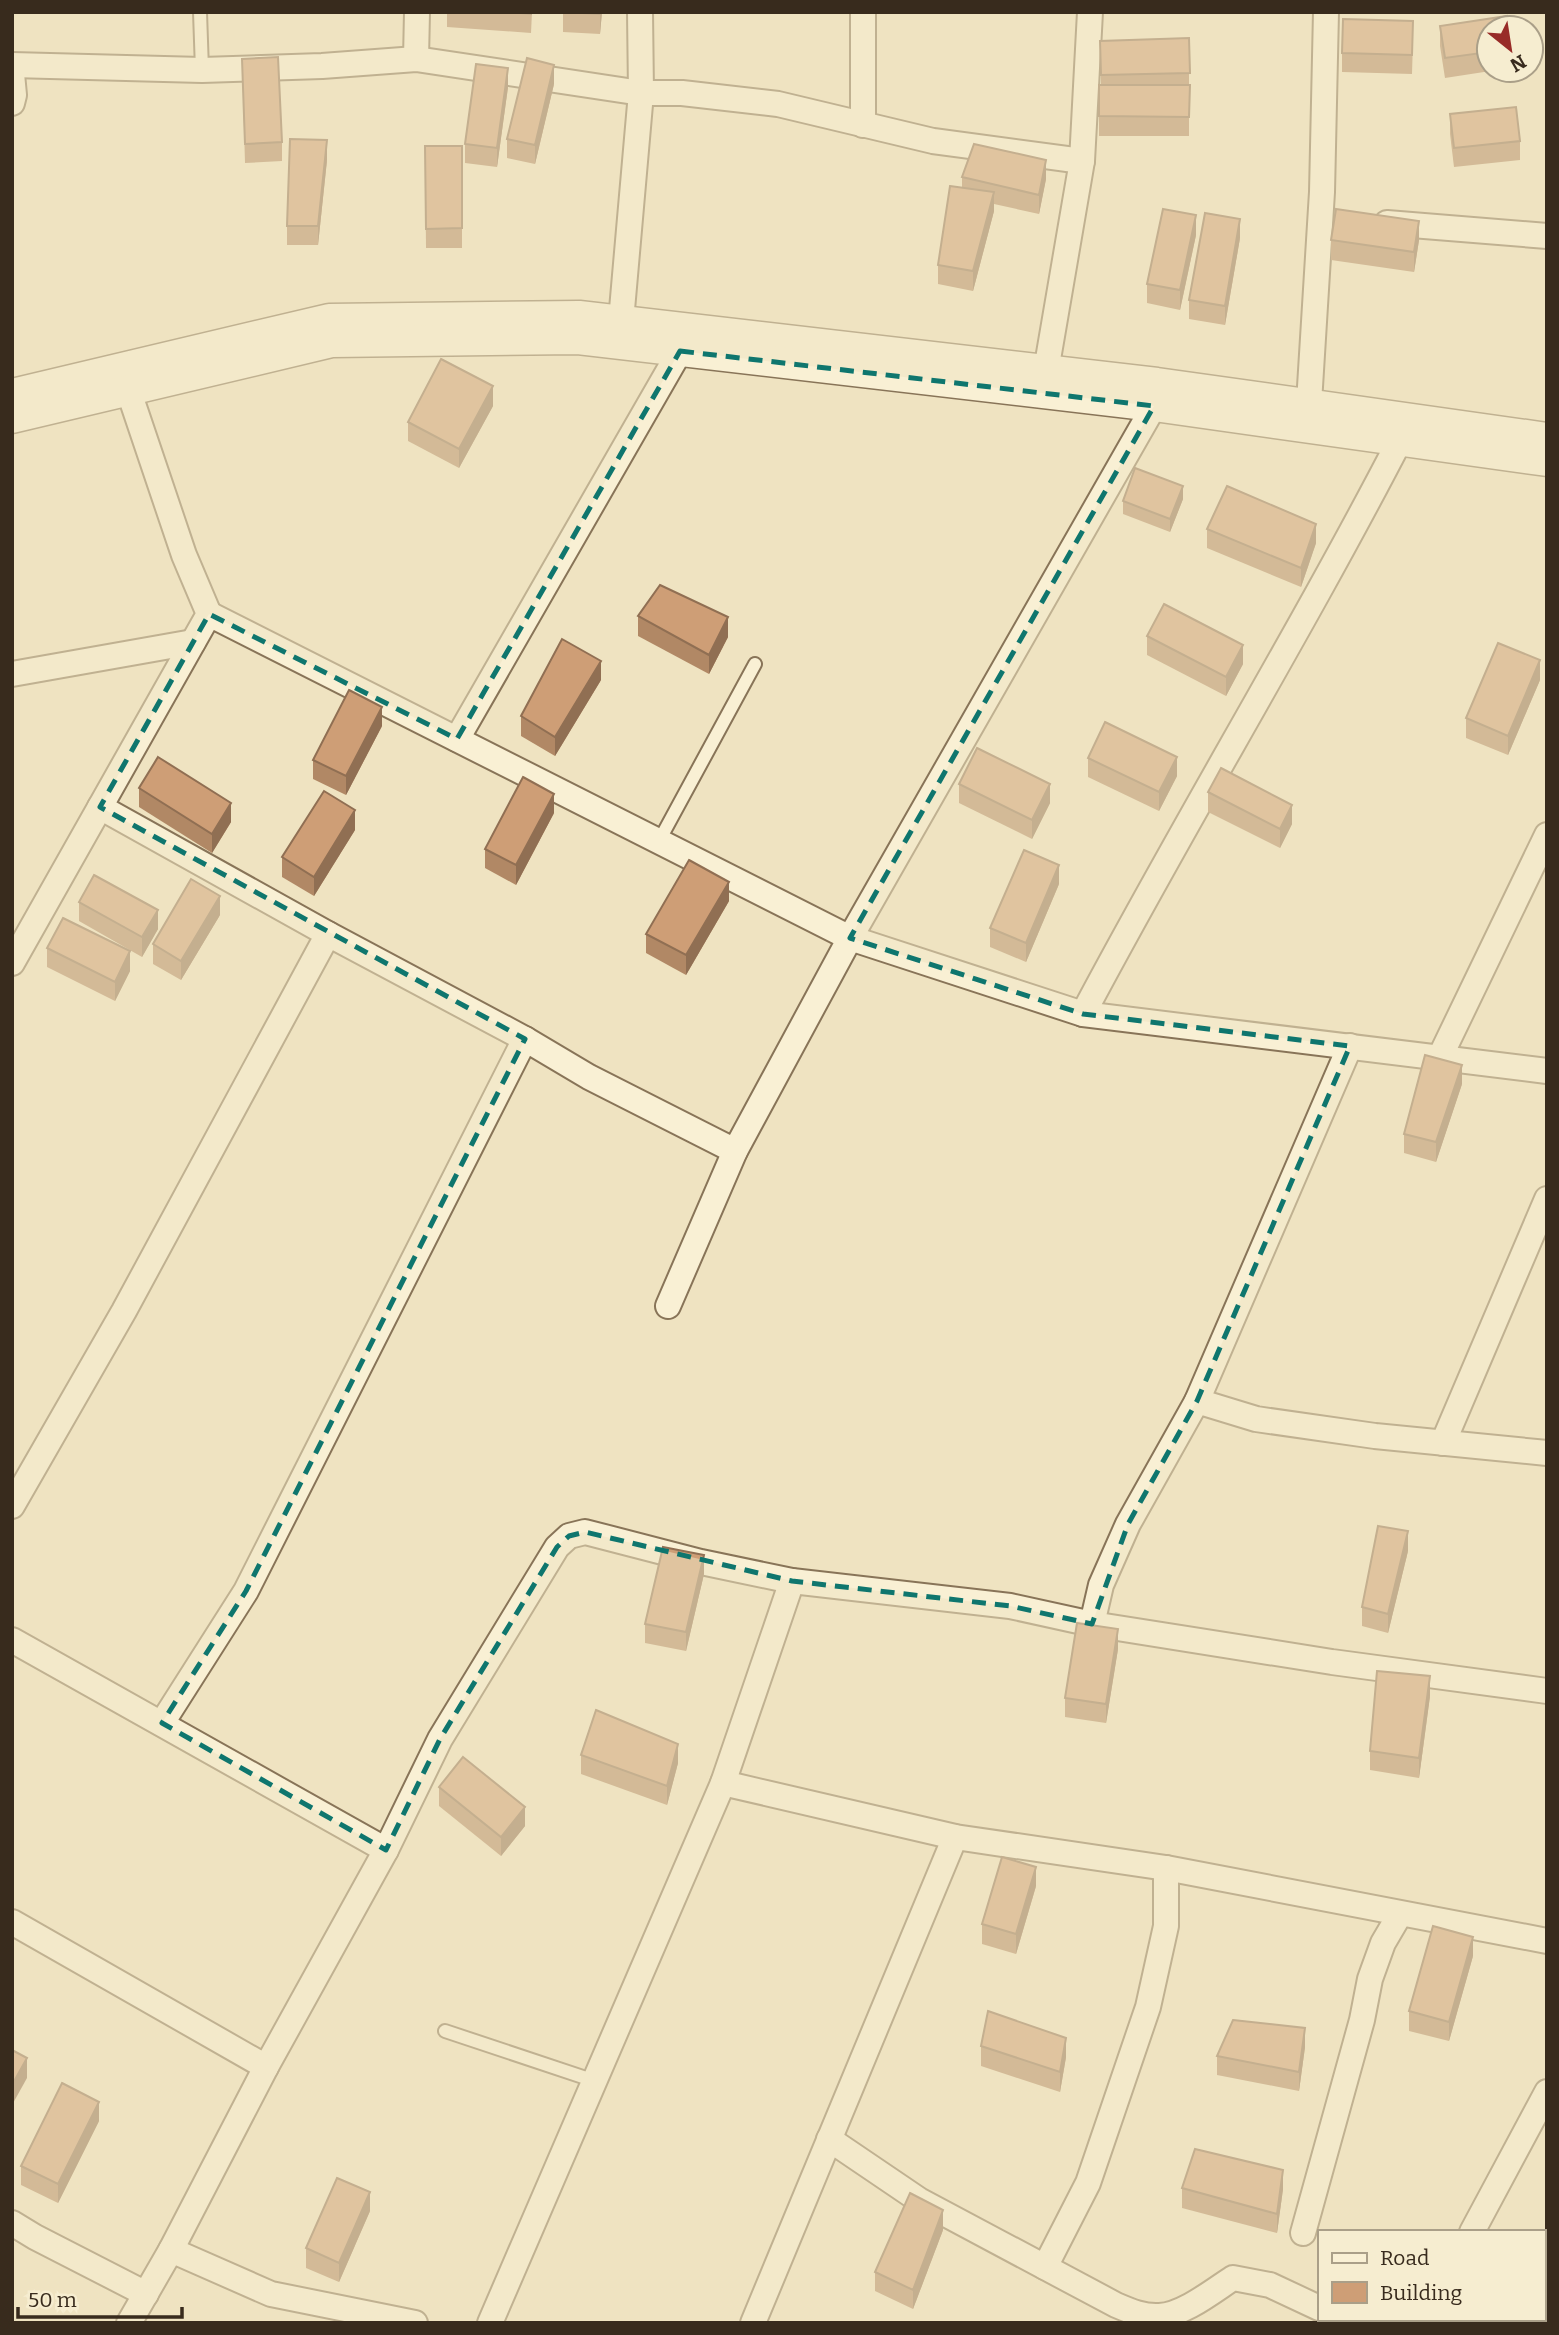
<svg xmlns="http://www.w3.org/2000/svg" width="1559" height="2335" font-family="Bitter,serif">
<rect width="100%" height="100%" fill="#efe3c1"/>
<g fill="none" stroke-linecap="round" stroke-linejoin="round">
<defs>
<g id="service">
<path d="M200 12 202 70"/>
<path d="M659 841 755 664"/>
<path d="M445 2031 595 2081"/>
</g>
<g id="minor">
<path d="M863 12V125"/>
<path d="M416 59 417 12"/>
<path d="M12 65 202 70 322 66 416 59 641 93H682L778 104 933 141 1082 161"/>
<path d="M12 74 14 95 12 103"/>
<path d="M1387 223 1547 236"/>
<path d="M621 321 641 93 640 12"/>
<path d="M1046 371 1082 161 1090 12"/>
<path d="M1309 403 1322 192 1326 12"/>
<path d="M209 614 850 938 1083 1014 1547 1071"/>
<path d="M12 674 193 642"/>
<path d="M457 739 680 351"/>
<path d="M100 807 328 934 525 1039 589 1077 735 1151"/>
<path d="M12 963 209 614 184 555 128 389"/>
<path d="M1083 1014C1185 821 1299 635 1399 442"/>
<path d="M1440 1057 1547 835"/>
<path d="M668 1306 735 1151 850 938 1154 406"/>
<path d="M1197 1401 1256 1419 1375 1436 1547 1453"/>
<path d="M1443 1443 1547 1199"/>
<path d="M12 1506 124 1311 328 934"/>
<path d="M1092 1624 1101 1585 1128 1524 1197 1401 1350 1046"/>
<path d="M12 1640 386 1850"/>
<path d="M162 1723 246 1591 525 1039"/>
<path d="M723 1783 955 1837 1166 1868 1547 1941"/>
<path d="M12 1922 266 2067"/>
<path d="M829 2139 919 2200 1116 2305C1130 2311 1144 2317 1159 2316 1183 2315 1213 2291 1233 2278L1270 2285 1319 2308"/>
<path d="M12 2223 35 2237 146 2294"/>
<path d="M1472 2232 1547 2092"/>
<path d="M1303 2233 1362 2020 1370 1979 1383 1943 1400 1914"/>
<path d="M171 2250 271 2294 415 2323"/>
<path d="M1045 2267 1088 2183 1148 2007 1166 1926V1868"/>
<path d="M1342 2319 1350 2323"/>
<path d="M129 2323 171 2250 266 2067 386 1850 440 1739 557 1547 569 1536 585 1532 701 1562 792 1581 1010 1606 1092 1624 1332 1662 1547 1691"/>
<path d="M490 2323 723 1783 792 1581"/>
<path d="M753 2323 955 1837"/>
<path d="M1418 2323 1420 2319"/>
</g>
<g id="tertiary">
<path d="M12 394 329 319 579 316 1157 383 1547 438"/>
<path d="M12 418 332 342 578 339 1154 406 1547 461"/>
</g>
</defs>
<use href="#service" stroke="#887458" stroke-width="16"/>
<use href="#minor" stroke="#887458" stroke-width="28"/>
<use href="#tertiary" stroke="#887458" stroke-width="33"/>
<use href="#service" stroke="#f9f0d4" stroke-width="12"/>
<use href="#minor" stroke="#f9f0d4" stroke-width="24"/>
<use href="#tertiary" stroke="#f9f0d4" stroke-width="30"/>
</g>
<g fill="#b18865">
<path d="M447 12H532L531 33 447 27Z"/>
<path d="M563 12H602L600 34 563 32Z"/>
<path d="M1440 26 1489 28V70H1497L1445 78 1440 46Z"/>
<path d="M1189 38V136H1099V85H1101L1100 41Z"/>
<path d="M1413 40 1412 74 1342 72V53Z"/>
<path d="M242 59 282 142V161L245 163Z"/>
<path d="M554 84 535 164 507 158V139Z"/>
<path d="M508 87 497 167 465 163V144Z"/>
<path d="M1450 114 1520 141V160L1454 167 1450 134Z"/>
<path d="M425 146H462V248H426Z"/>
<path d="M327 160 318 245H287V226Z"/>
<path d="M962 177 1046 179 1039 214 994 204V211L973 291 938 284V265L962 188Z"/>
<path d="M1196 235 1180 310 1147 303V284Z"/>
<path d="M1240 238 1225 325 1189 319V300Z"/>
<path d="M1331 240H1419L1414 272 1331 260Z"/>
<path d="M493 406 459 468 408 441V422Z"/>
<path d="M1183 499 1170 532 1123 514V501Z"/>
<path d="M1207 529 1316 543 1301 587 1207 548Z"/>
<path d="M638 616 728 637 709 674 638 636Z"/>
<path d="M1147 636 1243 664 1226 696 1147 655Z"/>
<path d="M601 680 555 756 521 736V716Z"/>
<path d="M1540 680 1508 755 1466 738V718Z"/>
<path d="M382 726 346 795 313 779V760Z"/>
<path d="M1088 758 1177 776 1159 811 1088 777Z"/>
<path d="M959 784 1050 803 1032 839 959 803Z"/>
<path d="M139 788 231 822 212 853 139 807Z"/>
<path d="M1208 792 1292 824 1280 848 1208 812Z"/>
<path d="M554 813 516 885 485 868V849Z"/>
<path d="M355 830 314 896 282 877V857Z"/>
<path d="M1059 884 1026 962 990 947V928Z"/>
<path d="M729 901 686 975 646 953V934Z"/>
<path d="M79 902 158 929 142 957 79 921Z"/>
<path d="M220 915 181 980 153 964V944Z"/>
<path d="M47 948 130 971 115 1001 47 967Z"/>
<path d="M1462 1084 1436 1162 1404 1153V1134Z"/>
<path d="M1408 1551 1388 1633 1362 1626V1607Z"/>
<path d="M704 1574 686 1651 645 1643V1624Z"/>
<path d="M1118 1649 1106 1723 1065 1717V1698Z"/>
<path d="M1430 1696 1419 1778 1370 1770V1751Z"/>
<path d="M581 1755 678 1763 667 1805 581 1774Z"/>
<path d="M439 1787 525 1826 501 1856 439 1806Z"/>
<path d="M1036 1886 1016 1954 982 1944V1924Z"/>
<path d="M1473 1956 1449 2041 1409 2031V2011Z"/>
<path d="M981 2046 1066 2057 1060 2092 981 2066Z"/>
<path d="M1305 2047 1299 2091 1217 2075V2056Z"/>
<path d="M99 2121 58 2203 21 2185V2166Z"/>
<path d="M1182 2188 1283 2189 1277 2233 1182 2208Z"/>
<path d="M370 2211 339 2282 306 2268V2248Z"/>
<path d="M943 2230 913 2309 875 2291V2272Z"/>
</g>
<g fill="#906f53">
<path d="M600 12H602L600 34Z"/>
<path d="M554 65V84L535 164V145Z"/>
<path d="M508 68V87L497 167V148Z"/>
<path d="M327 140V160L318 245V226Z"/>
<path d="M1046 160V179L1039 214V195Z"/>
<path d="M994 192V211L973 291V271Z"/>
<path d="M1196 215V235L1180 310V290Z"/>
<path d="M1240 219V238L1225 325V306Z"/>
<path d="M1419 221V240L1414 272V252Z"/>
<path d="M493 386V406L459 468V449Z"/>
<path d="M1183 486V499L1170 532V519Z"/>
<path d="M1316 524V543L1301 587V568Z"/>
<path d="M728 617V637L709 674V655Z"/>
<path d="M1243 645V664L1226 696V677Z"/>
<path d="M1540 660V680L1508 755V736Z"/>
<path d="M601 661V680L555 756V737Z"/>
<path d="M382 707V726L346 795V776Z"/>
<path d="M1177 757V776L1159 811V792Z"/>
<path d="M1050 784V803L1032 839V820Z"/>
<path d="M554 794V813L516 885V865Z"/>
<path d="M231 803V822L212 853V834Z"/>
<path d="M1292 805V824L1280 848V829Z"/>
<path d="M355 810V830L314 896V877Z"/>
<path d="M1059 865V884L1026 962V943Z"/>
<path d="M729 882V901L686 975V955Z"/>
<path d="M220 896V915L181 980V961Z"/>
<path d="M158 910V929L142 957V937Z"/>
<path d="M130 951V971L115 1001V982Z"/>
<path d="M1462 1065V1084L1436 1162V1142Z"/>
<path d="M1408 1531V1551L1388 1633V1614Z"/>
<path d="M704 1555V1574L686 1651V1632Z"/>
<path d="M1118 1629V1649L1106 1723V1704Z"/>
<path d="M1430 1676V1696L1419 1778V1758Z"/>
<path d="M678 1744V1763L667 1805V1786Z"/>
<path d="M525 1807V1826L501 1856V1837Z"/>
<path d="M1036 1867V1886L1016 1954V1934Z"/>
<path d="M1473 1937V1956L1449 2041V2022Z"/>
<path d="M1305 2028V2047L1299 2091V2072Z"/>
<path d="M1066 2038V2057L1060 2092V2072Z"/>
<path d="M27 2058V2078L12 2105V2085Z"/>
<path d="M99 2102V2121L58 2203V2184Z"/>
<path d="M1283 2170V2189L1277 2233V2214Z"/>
<path d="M370 2192V2211L339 2282V2263Z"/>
<path d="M943 2210V2230L913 2309V2290Z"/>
</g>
<g fill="#ce9e76" stroke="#906f53" stroke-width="2">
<path d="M507 12H531V14Z"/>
<path d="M563 12H600V14Z"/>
<path d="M1507 16 1509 28H1489V52L1445 58 1440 26Z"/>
<path d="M1343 19 1413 21 1412 55 1342 53Z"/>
<path d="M1189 38 1190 73 1101 75 1100 41Z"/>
<path d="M278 57 282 142 245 144 242 59Z"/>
<path d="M527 58 554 65 535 145 507 139Z"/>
<path d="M476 64 508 68 497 148 465 144Z"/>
<path d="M1099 85H1190L1189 117 1099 116Z"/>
<path d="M1516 107 1520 141 1454 148 1450 114Z"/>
<path d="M290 139 327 140 318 226H287Z"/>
<path d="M974 144 1046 160 1039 195 962 177Z"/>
<path d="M425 146H462V228L426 229Z"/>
<path d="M950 186 994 192 973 271 938 265Z"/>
<path d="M1163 209 1196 215 1180 290 1147 284Z"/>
<path d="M1336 209 1419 221 1414 252 1331 240Z"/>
<path d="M1205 213 1240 219 1225 306 1189 300Z"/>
<path d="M441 359 493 386 459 449 408 422Z"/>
<path d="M1135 468 1183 486 1170 519 1123 501Z"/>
<path d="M1227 486 1316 524 1301 568 1207 529Z"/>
<path d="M660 585 728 617 709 655 638 616Z"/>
<path d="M1164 604 1243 645 1226 677 1147 636Z"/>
<path d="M562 639 601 661 555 737 521 716Z"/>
<path d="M1498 643 1540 660 1508 736 1466 718Z"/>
<path d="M349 690 382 707 346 776 313 760Z"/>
<path d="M1105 722 1177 757 1159 792 1088 758Z"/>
<path d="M977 748 1050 784 1032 820 959 784Z"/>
<path d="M158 757 231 803 212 834 139 788Z"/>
<path d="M1221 768 1292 805 1280 829 1208 792Z"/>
<path d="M523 777 554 794 516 865 485 849Z"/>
<path d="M324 791 355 810 314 877 282 857Z"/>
<path d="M1024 850 1059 865 1026 943 990 928Z"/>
<path d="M689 860 729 882 686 955 646 934Z"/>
<path d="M94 875 158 910 142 937 79 902Z"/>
<path d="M191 879 220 896 181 961 153 944Z"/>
<path d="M63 918 130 951 115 982 47 948Z"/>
<path d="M1425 1055 1462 1065 1436 1142 1404 1134Z"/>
<path d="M1378 1526 1408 1531 1388 1614 1362 1607Z"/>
<path d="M663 1547 704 1555 686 1632 645 1624Z"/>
<path d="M1077 1623 1118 1629 1106 1704 1065 1698Z"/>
<path d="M1377 1671 1430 1676 1419 1758 1370 1751Z"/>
<path d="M596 1710 678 1744 667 1786 581 1755Z"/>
<path d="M463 1757 525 1807 501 1837 439 1787Z"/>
<path d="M1002 1857 1036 1867 1016 1934 982 1924Z"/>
<path d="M1433 1926 1473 1937 1449 2022 1409 2011Z"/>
<path d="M988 2011 1066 2038 1060 2072 981 2046Z"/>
<path d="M1233 2020 1305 2028 1299 2072 1217 2056Z"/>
<path d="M12 2050 27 2058 12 2085Z"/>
<path d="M62 2083 99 2102 58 2184 21 2166Z"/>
<path d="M1195 2149 1283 2170 1277 2214 1182 2188Z"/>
<path d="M337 2178 370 2192 339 2263 306 2248Z"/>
<path d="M910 2193 943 2210 913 2290 875 2272Z"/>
</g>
<path d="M0 0H1559V2335H0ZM680 351 1154 406 850 938 1083 1014 1350 1046 1197 1401 1128 1524 1092 1624 1010 1606 792 1581 585 1532 569 1536 557 1547 440 1739 386 1850 162 1723 246 1591 525 1039 100 807 209 614 457 739Z" fill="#efe3c1" fill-opacity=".55" fill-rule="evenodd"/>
<path fill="none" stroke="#0f766e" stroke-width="5" stroke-dasharray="14 9" stroke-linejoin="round" d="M680 351 1154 406 850 938 1083 1014 1350 1046 1197 1401 1128 1524 1092 1624 1010 1606 792 1581 585 1532 569 1536 557 1547 440 1739 386 1850 162 1723 246 1591 525 1039 100 807 209 614 457 739Z"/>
<rect width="1559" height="2335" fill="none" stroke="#382b1d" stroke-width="28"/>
<rect x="1318" y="2230" width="228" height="91" fill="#f6edd0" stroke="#aa9f88" stroke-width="2"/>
<rect x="1332" y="2253" width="35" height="10" fill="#f9f0d4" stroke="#aa9f88" stroke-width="2"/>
<text x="1380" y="2265" font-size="21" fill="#382b1d">Road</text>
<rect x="1332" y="2282" width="35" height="21" fill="#ce9e76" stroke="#aa9f88" stroke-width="2"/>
<text x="1380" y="2300" font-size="21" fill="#382b1d">Building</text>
<g transform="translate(1510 49) rotate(150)"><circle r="33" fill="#f6edd0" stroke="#aa9f88" stroke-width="2"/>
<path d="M0-5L12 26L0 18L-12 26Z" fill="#982b27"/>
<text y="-10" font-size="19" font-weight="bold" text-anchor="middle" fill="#382b1d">N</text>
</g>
<path d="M18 2307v10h164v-10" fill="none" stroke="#382b1d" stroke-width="3.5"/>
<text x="28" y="2307" font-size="21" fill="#382b1d" stroke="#f6edd0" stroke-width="5" paint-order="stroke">50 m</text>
</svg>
